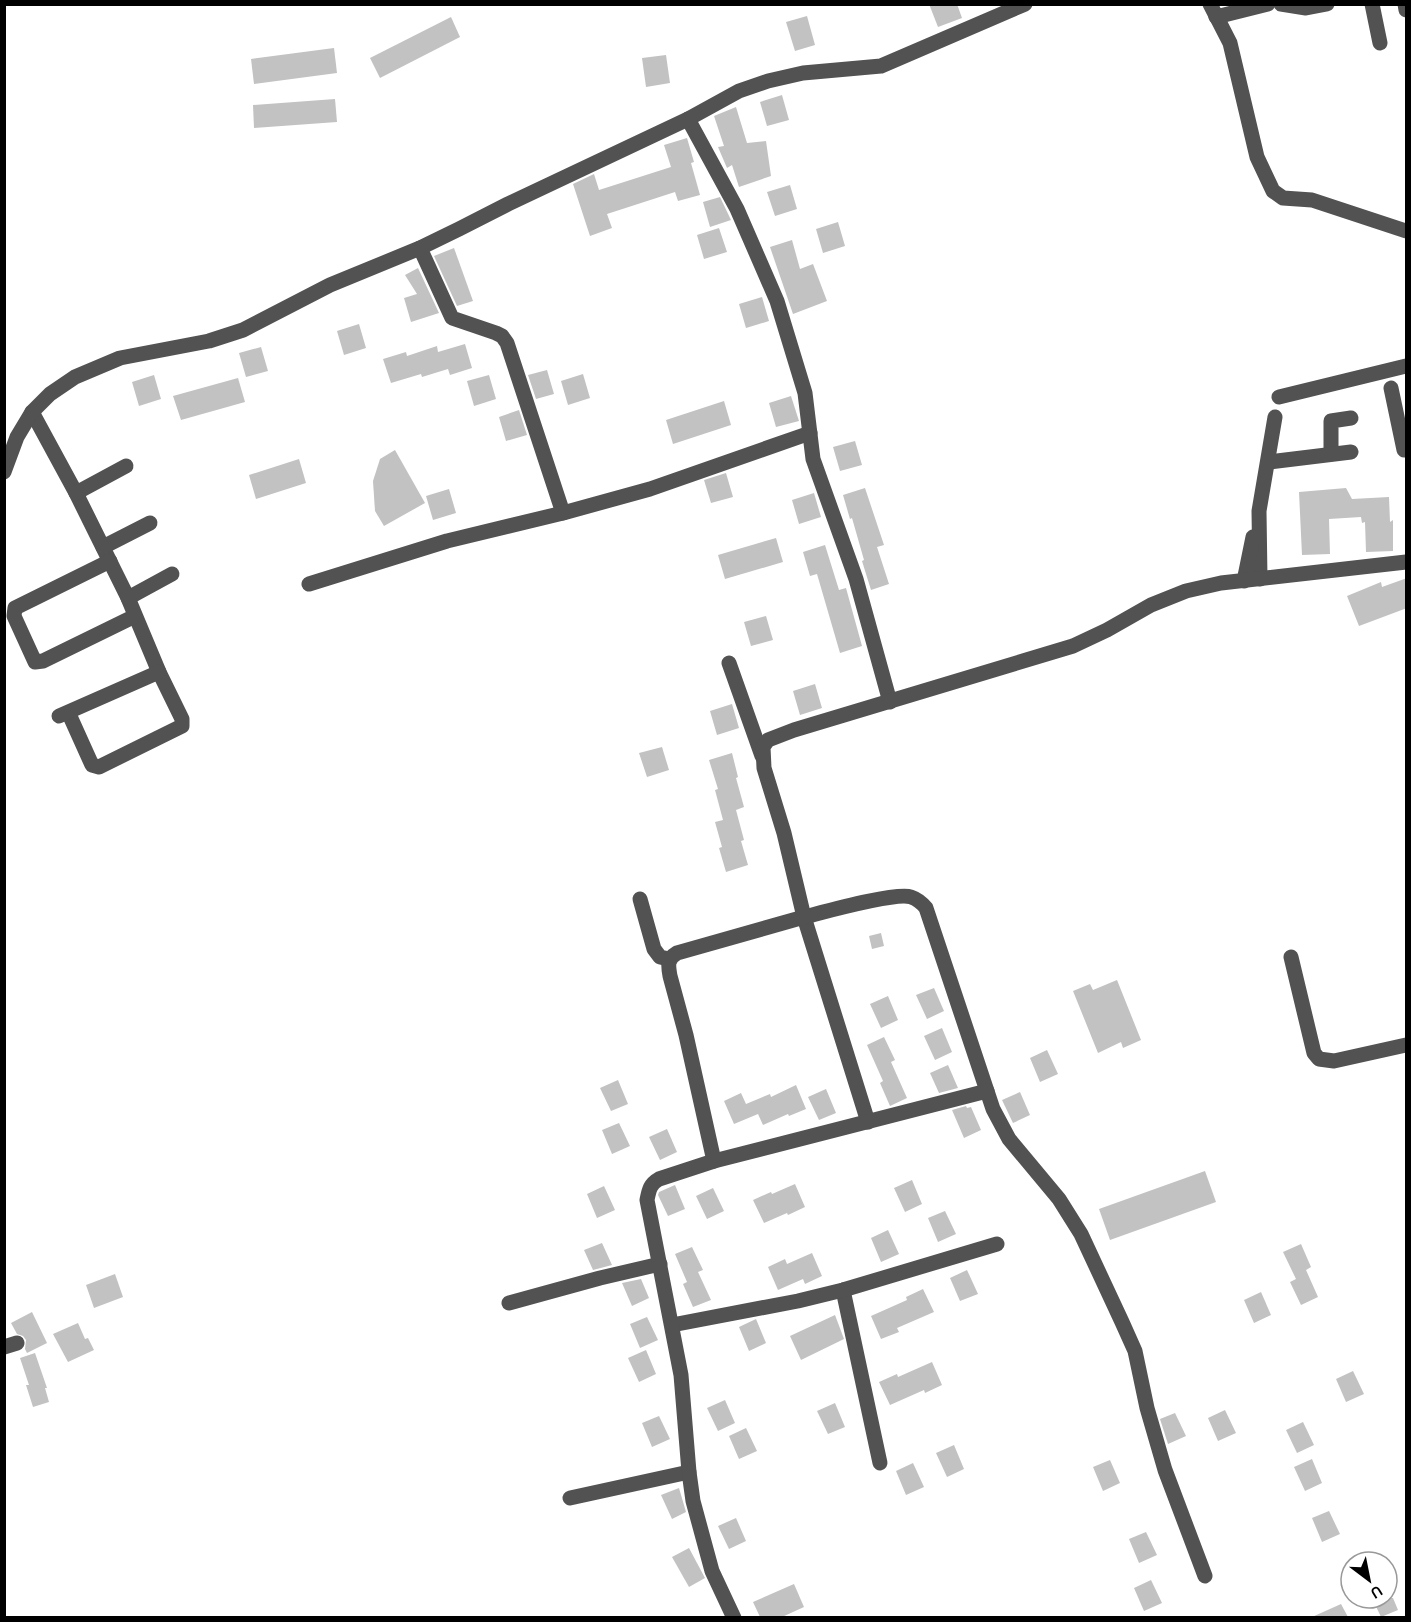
<svg xmlns="http://www.w3.org/2000/svg" width="1411" height="1622" font-family="Karla,sans-serif">
<rect width="100%" height="100%" fill="#fff"/>
<g fill="#c2c2c2">
<path d="M929 4H957L962 18 938 27Z"/>
<path d="M807 16 815 45 795 51 786 22Z"/>
<path d="M451 17 460 37 380 78 370 58Z"/>
<path d="M334 48 337 73 254 84 251 59Z"/>
<path d="M666 55 670 83 646 87 642 58Z"/>
<path d="M782 95 789 120 767 126 760 102Z"/>
<path d="M335 99 337 122 254 128 253 105Z"/>
<path d="M736 107 747 143 766 141 771 176 739 187 732 165 727 168 718 147 724 146 714 116Z"/>
<path d="M687 138 694 162 691 163 700 195 678 201 675 192 607 214 612 228 590 236 573 184 594 174 599 190 671 167 664 145Z"/>
<path d="M790 185 797 209 775 216 767 192Z"/>
<path d="M720 197 731 220 710 227 703 202Z"/>
<path d="M838 222 845 246 823 253 816 229Z"/>
<path d="M719 228 727 252 704 259 697 235Z"/>
<path d="M792 240 800 269 813 264 827 301 793 314 770 247Z"/>
<path d="M454 248 473 301 457 306 434 256Z"/>
<path d="M418 268 439 313 411 322 404 298 417 294 405 275Z"/>
<path d="M762 297 769 321 746 328 739 304Z"/>
<path d="M359 324 366 348 344 355 337 331Z"/>
<path d="M465 344 472 368 450 375 448 369 422 377 421 374 391 383 383 359 406 352 407 356 437 346 438 352Z"/>
<path d="M261 347 268 371 246 377 239 353Z"/>
<path d="M547 370 554 394 536 399 528 375Z"/>
<path d="M583 374 590 398 568 405 561 381Z"/>
<path d="M154 375 161 399 139 406 132 382Z"/>
<path d="M489 375 496 399 474 406 467 381Z"/>
<path d="M238 378 245 402 181 420 173 396Z"/>
<path d="M791 396 799 421 776 427 769 403Z"/>
<path d="M724 401 731 425 673 444 666 420Z"/>
<path d="M519 410 527 435 506 441 499 417Z"/>
<path d="M855 441 862 465 840 471 833 447Z"/>
<path d="M395 450 425 503 384 526 375 511 373 481 380 459Z"/>
<path d="M299 459 306 483 256 499 249 475Z"/>
<path d="M726 473 733 497 711 503 704 480Z"/>
<path d="M865 488 884 545 877 547 889 584 871 590 862 561 864 560 852 518 850 519 843 495Z"/>
<path d="M1346 488 1352 499 1389 497 1390 522 1393 520V551L1366 552 1365 522 1362 523 1361 517 1329 519 1330 554 1302 555 1299 492Z"/>
<path d="M449 489 456 513 433 520 426 496Z"/>
<path d="M814 493 821 517 799 524 792 500Z"/>
<path d="M776 538 783 562 725 579 718 555Z"/>
<path d="M825 545 839 590 846 588 862 646 840 653 817 574 810 576 803 552Z"/>
<path d="M1407 578V608L1359 626 1347 596 1381 582 1382 587Z"/>
<path d="M766 616 773 640 751 646 744 622Z"/>
<path d="M815 684 822 708 800 715 793 691Z"/>
<path d="M732 704 739 728 717 735 710 711Z"/>
<path d="M662 747 669 770 647 777 639 753Z"/>
<path d="M732 753 738 777 736 778 744 807 736 810 744 840 741 841 748 865 726 872 719 848 722 847 715 822 723 820 715 790 718 789 709 760Z"/>
<path d="M881 933 884 946 872 949 869 936Z"/>
<path d="M1117 980 1141 1040 1123 1048 1121 1042 1098 1053 1073 991 1090 984 1093 990Z"/>
<path d="M934 988 944 1011 927 1019 916 995Z"/>
<path d="M888 996 898 1020 881 1028 870 1004Z"/>
<path d="M942 1028 952 1052 935 1060 924 1036Z"/>
<path d="M884 1037 895 1060 891 1062 907 1098 890 1106 880 1083 883 1081 867 1045Z"/>
<path d="M1047 1050 1058 1074 1040 1082 1030 1058Z"/>
<path d="M948 1065 958 1088 939 1093 930 1073Z"/>
<path d="M618 1080 628 1104 611 1111 600 1088Z"/>
<path d="M796 1085 806 1109 789 1116 788 1114 763 1125 758 1114 734 1124 724 1101 741 1093 746 1104 770 1094 771 1097Z"/>
<path d="M826 1089 836 1113 819 1120 808 1097Z"/>
<path d="M1020 1092 1030 1115 1013 1123 1002 1100Z"/>
<path d="M966 1106 967 1108 971 1107 981 1130 964 1138 952 1110Z"/>
<path d="M619 1123 630 1146 612 1154 602 1130Z"/>
<path d="M667 1129 677 1152 660 1160 649 1137Z"/>
<path d="M1205 1171 1216 1202 1110 1240 1099 1209Z"/>
<path d="M912 1180 922 1204 905 1212 894 1188Z"/>
<path d="M795 1184 805 1207 788 1215 787 1213 764 1223 753 1200 771 1192 772 1194Z"/>
<path d="M675 1185 685 1209 668 1216 658 1195 659 1192Z"/>
<path d="M604 1186 615 1210 597 1218 587 1194Z"/>
<path d="M713 1188 724 1211 707 1219 696 1196Z"/>
<path d="M945 1211 956 1234 938 1242 928 1218Z"/>
<path d="M888 1230 899 1254 881 1262 871 1238Z"/>
<path d="M602 1243 612 1265 593 1270 584 1250Z"/>
<path d="M1301 1244 1311 1267 1306 1270 1318 1297 1301 1305 1290 1282 1296 1279 1283 1252Z"/>
<path d="M692 1247 703 1270 698 1272 711 1300 693 1307 683 1284 687 1282 675 1254Z"/>
<path d="M812 1253 822 1276 805 1284 803 1279 778 1290 768 1267 785 1259 787 1264Z"/>
<path d="M967 1270 978 1294 960 1301 950 1278Z"/>
<path d="M115 1274 123 1297 94 1308 86 1285Z"/>
<path d="M641 1279 649 1298 632 1306 622 1283Z"/>
<path d="M923 1289 934 1312 897 1328 899 1332 881 1339 871 1316 907 1300 906 1297Z"/>
<path d="M1261 1292 1271 1315 1254 1323 1244 1300Z"/>
<path d="M32 1312 47 1343 27 1353 25 1349 26 1340 23 1336 17 1334 11 1323Z"/>
<path d="M835 1315 844 1339 801 1360 790 1336Z"/>
<path d="M647 1317 658 1340 640 1348 630 1324Z"/>
<path d="M756 1319 766 1343 749 1351 739 1327Z"/>
<path d="M78 1323 85 1339 88 1338 94 1350 68 1362 53 1334Z"/>
<path d="M646 1350 656 1374 639 1382 628 1358Z"/>
<path d="M35 1353 47 1388H45L49 1402 33 1407 26 1385H29L20 1358Z"/>
<path d="M932 1362 942 1385 925 1393 924 1390 890 1405 879 1382 897 1374 898 1377Z"/>
<path d="M1353 1371 1364 1394 1346 1402 1336 1379Z"/>
<path d="M725 1400 735 1423 718 1431 707 1408Z"/>
<path d="M835 1403 845 1427 828 1434 817 1411Z"/>
<path d="M1225 1410 1236 1433 1218 1441 1208 1418Z"/>
<path d="M1175 1413 1186 1436 1168 1444 1160 1419Z"/>
<path d="M659 1416 670 1439 652 1447 642 1423Z"/>
<path d="M1303 1422 1314 1445 1297 1453 1286 1430Z"/>
<path d="M746 1428 757 1451 739 1459 729 1436Z"/>
<path d="M954 1445 964 1469 947 1477 936 1453Z"/>
<path d="M1312 1459 1322 1483 1305 1491 1294 1467Z"/>
<path d="M1110 1460 1120 1483 1103 1491 1093 1467Z"/>
<path d="M913 1463 924 1487 906 1495 896 1471Z"/>
<path d="M679 1488 686 1512 672 1519 661 1495Z"/>
<path d="M1329 1511 1340 1534 1322 1542 1312 1518Z"/>
<path d="M736 1518 746 1541 729 1549 718 1526Z"/>
<path d="M1146 1532 1157 1555 1139 1563 1129 1539Z"/>
<path d="M689 1548 705 1578 689 1587 672 1557Z"/>
<path d="M1151 1580 1162 1603 1144 1611 1134 1588Z"/>
<path d="M794 1584 804 1607 782 1617H760L753 1602Z"/>
<path d="M1372 1598H1393L1398 1610 1381 1617Z"/>
<path d="M1341 1604 1348 1617H1312Z"/>
</g>
<g fill="none" stroke-linecap="round" stroke-linejoin="round">
<g stroke="#525252" stroke-width="15">
<path d="M1210 4 1230 43 1257 157 1273 191 1283 198 1312 200 1406 231"/>
<path d="M1281 4 1306 8 1327 4"/>
<path d="M1372 4 1380 43"/>
<path d="M1405 4 1406 10"/>
<path d="M1216 17 1268 4"/>
<path d="M688 119 737 209 777 301 805 393 813 459 856 579 890 702"/>
<path d="M420 248 452 318 496 333 502 336 507 343 563 513"/>
<path d="M1391 388 1404 450 1406 449"/>
<path d="M1279 397 1406 366"/>
<path d="M32 412 76 493 128 598 159 672 182 719V726L99 767 92 765 69 714"/>
<path d="M1331 454V421L1351 418"/>
<path d="M1269 462 1351 452"/>
<path d="M4 472 17 437 32 412 50 394 75 377 120 358 209 341 243 330 330 285 420 248 459 229 508 204 688 119 739 91 768 81 803 73 881 66 1025 4"/>
<path d="M76 493 126 466"/>
<path d="M103 547 150 523"/>
<path d="M110 561 15 608 14 616 35 662 43 661 135 616"/>
<path d="M1260 579 1259 511 1275 417"/>
<path d="M1244 581 1253 537"/>
<path d="M309 584 447 541 563 513 650 489 810 433"/>
<path d="M128 598 172 574"/>
<path d="M729 663 762 756"/>
<path d="M59 716 159 672"/>
<path d="M640 899 654 949 660 957 669 959"/>
<path d="M1291 957 1314 1053 1319 1059 1334 1061 1406 1045"/>
<path d="M868 1122 804 917C824 912 896 892 911 897 917 899 922 903 926 908L993 1109 1009 1139 1059 1199 1081 1234 1122 1322 1135 1351 1147 1408 1165 1470 1205 1576"/>
<path d="M714 1161 987 1091"/>
<path d="M843 1290 880 1463"/>
<path d="M509 1303 600 1278 660 1264"/>
<path d="M672 1325 798 1301 843 1290 997 1244"/>
<path d="M4 1347 17 1343"/>
<path d="M570 1498 689 1472"/>
<path d="M734 1618 712 1571 693 1501 689 1472 681 1375 647 1200C649 1190 650 1184 659 1179L714 1161 686 1035 670 976C668 965 667 959 677 953L804 917 784 833 764 768 763 747 768 740 794 730 1073 646 1107 630 1151 605 1186 591 1221 583 1406 562"/>
</g>
</g>
<rect width="1411" height="1622" fill="none" stroke="#000000" stroke-width="12"/>
<g transform="translate(1369 1580) rotate(148)"><circle r="28" fill="#ffffff" stroke="#999999" stroke-width="1.5"/>
<path d="M0-4.5L10 22L0 15L-10 22Z" fill="#000000"/>
<text y="-9" font-size="16" font-weight="bold" text-anchor="middle" fill="#000000">U</text>
</g>
</svg>
